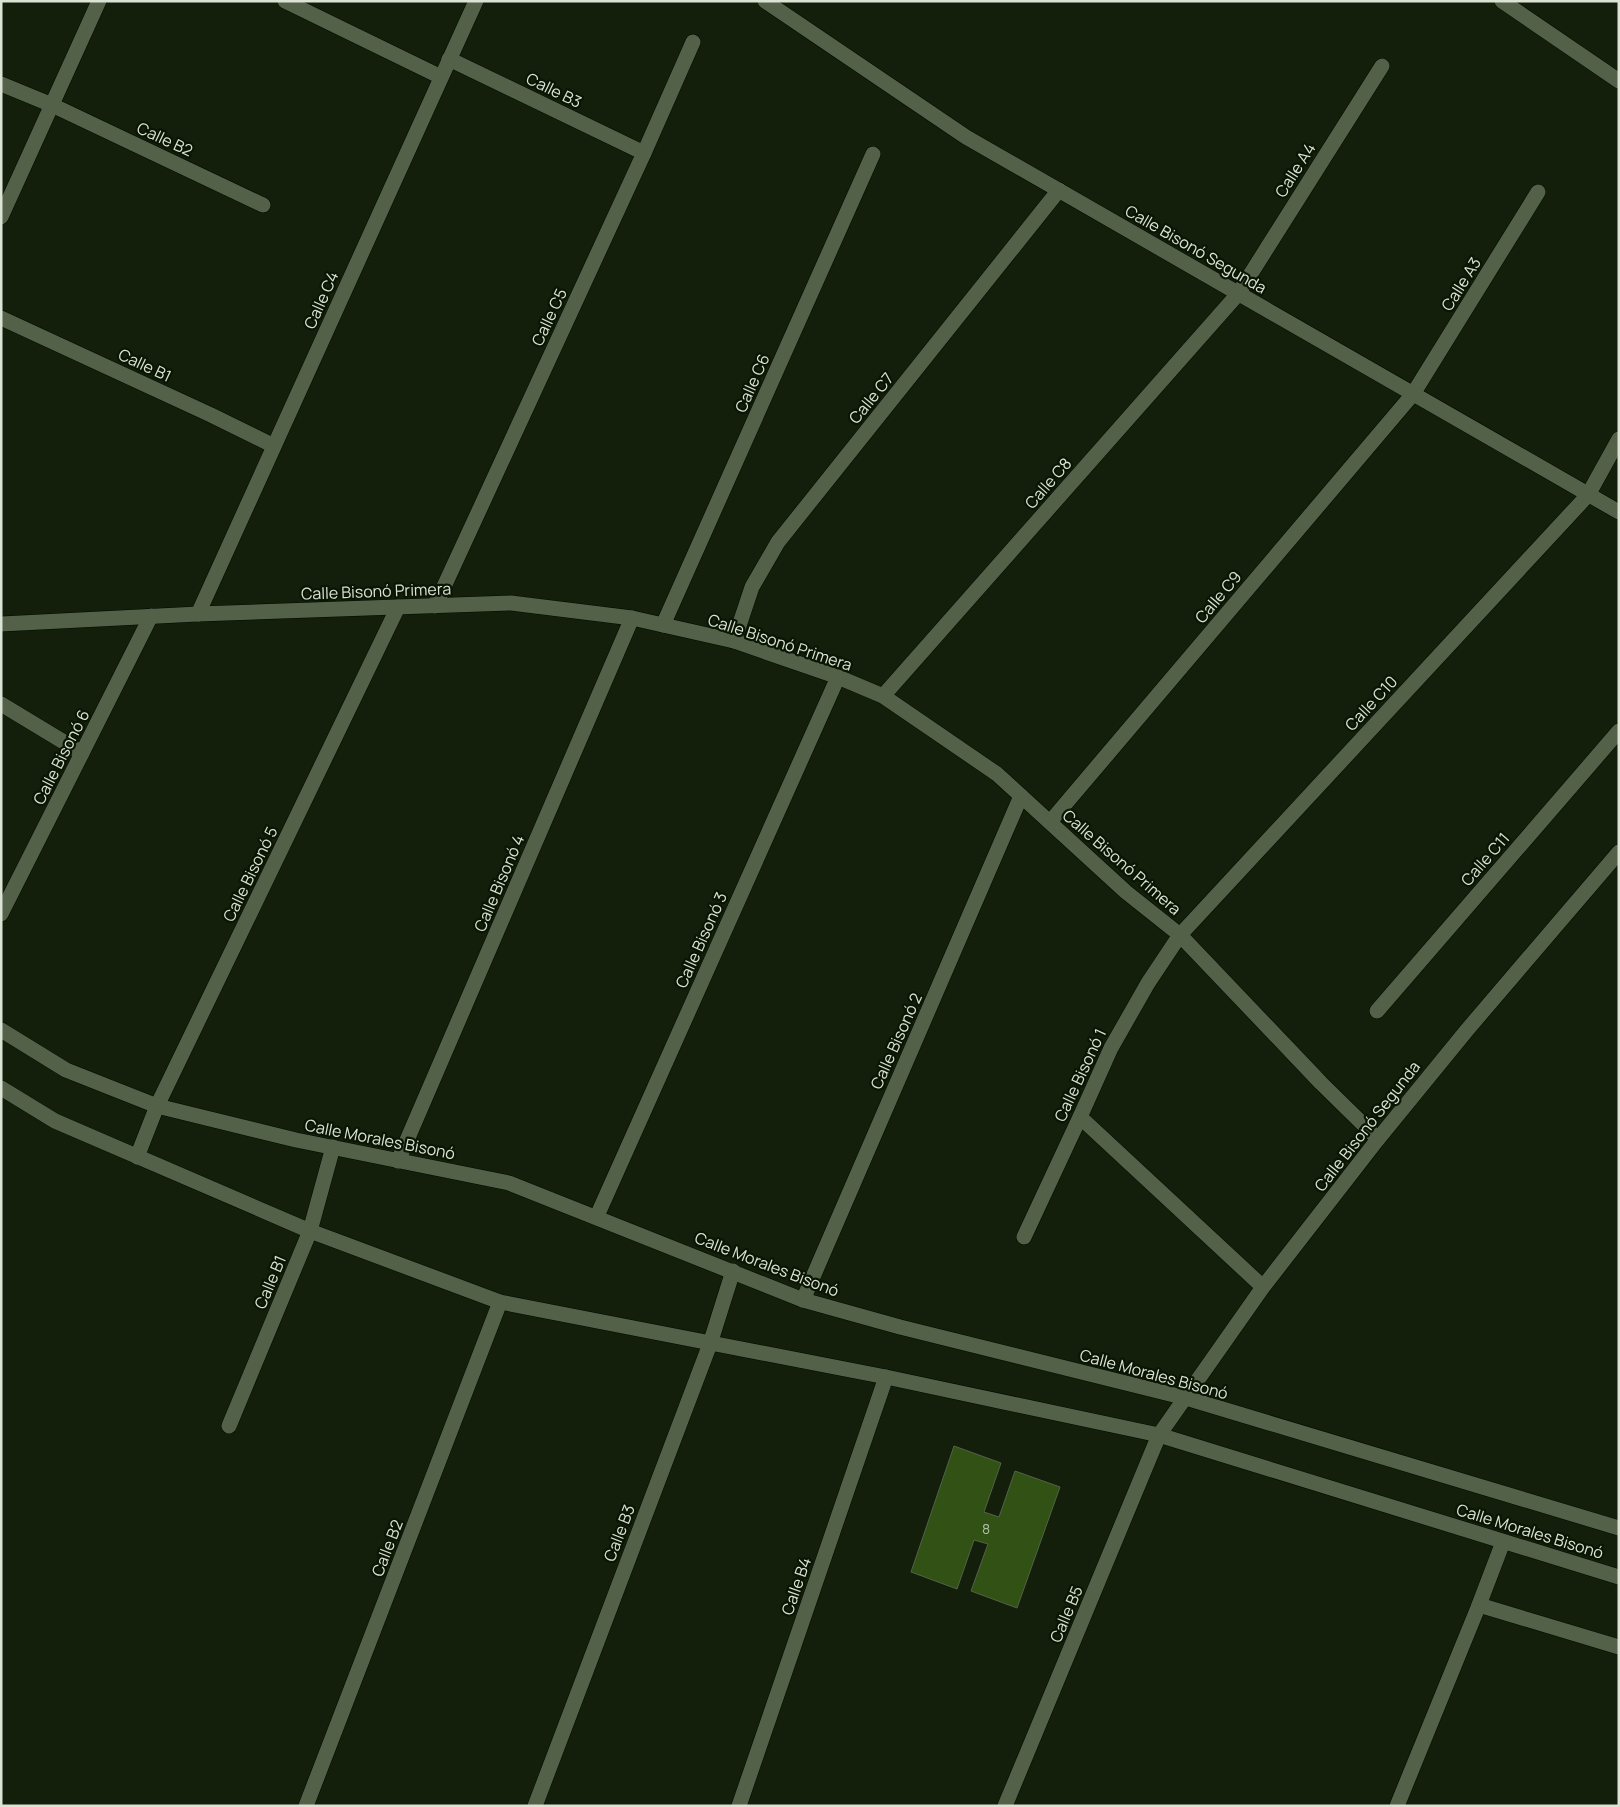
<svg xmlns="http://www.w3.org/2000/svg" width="1620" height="1807" font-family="Manrope,sans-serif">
<rect width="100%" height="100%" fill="#131f0a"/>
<path fill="#315214" stroke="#536249" d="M954 1446 1001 1463 984 1512 999 1517 1015 1471 1060 1487 1017 1608 971 1591 988 1544 974 1540 957 1589 911 1572Z"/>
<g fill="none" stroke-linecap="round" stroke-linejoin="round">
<defs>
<g id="minor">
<path d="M285 1 441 77"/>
<path d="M765 1 966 137 1619 512"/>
<path d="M1502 1 1619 81"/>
<path d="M449 59 644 153"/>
<path d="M1 84 52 105 263 205"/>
<path d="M1 217 99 1"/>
<path d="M1 318 211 415 274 446"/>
<path d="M435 606 644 153 693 42"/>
<path d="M198 614 476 1"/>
<path d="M1 624 198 614 511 603 632 618 663 625 734 641 838 677 883 696 997 774 1126 892 1180 935 1321 1083 1378 1139"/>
<path d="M663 625 873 154"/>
<path d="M734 641 752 587 778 542 1059 190"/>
<path d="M883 696 1238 294 1382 66"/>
<path d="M1 704 82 753"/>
<path d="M1050 822 1413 394 1538 192"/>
<path d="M1 914 151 616"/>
<path d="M1377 1011 1619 731"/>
<path d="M1 1030 66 1070 157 1106 296 1140 509 1183 803 1300 900 1327 1186 1398 1619 1528"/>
<path d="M1 1088 55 1121 310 1231 500 1302 886 1377 1159 1435 1619 1577"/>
<path d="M1080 1117 1263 1287"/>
<path d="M137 1157 157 1106 398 607"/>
<path d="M398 1161 632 618"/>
<path d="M597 1216 838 677"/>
<path d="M1024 1237 1080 1117 1111 1048 1148 983 1180 935 1588 495 1619 439"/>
<path d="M803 1300 1021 796"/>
<path d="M229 1426 310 1231 333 1147"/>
<path d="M1479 1605 1619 1647"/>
<path d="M306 1806 500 1302"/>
<path d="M535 1806 710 1344 733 1271"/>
<path d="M739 1806 886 1377"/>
<path d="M1005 1806 1159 1435 1263 1287 1378 1139 1467 1030 1619 852"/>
<path d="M1397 1806 1479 1605 1503 1542"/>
</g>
</defs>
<use href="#minor" stroke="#020900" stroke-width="16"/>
<use href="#minor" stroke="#526148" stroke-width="15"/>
</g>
<g text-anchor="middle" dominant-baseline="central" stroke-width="4.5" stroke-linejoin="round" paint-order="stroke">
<g font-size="14" fill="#b0bfa4">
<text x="986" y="1528">8</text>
</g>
<g font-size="16" fill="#dae3d4" stroke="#0a1603">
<text transform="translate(554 90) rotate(26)">Calle B3</text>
<text transform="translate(165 139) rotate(25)">Calle B2</text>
<text transform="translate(1295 170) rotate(-58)">Calle A4</text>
<text transform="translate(1196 249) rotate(30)">Calle Bisonó Segunda</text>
<text transform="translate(1461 284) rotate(-58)">Calle A3</text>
<text transform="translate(321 300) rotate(-66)">Calle C4</text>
<text transform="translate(549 317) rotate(-65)">Calle C5</text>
<text transform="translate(145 365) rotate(25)">Calle B1</text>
<text transform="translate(752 383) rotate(-66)">Calle C6</text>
<text transform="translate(871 398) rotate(-51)">Calle C7</text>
<text transform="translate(1048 483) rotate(-49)">Calle C8</text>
<text transform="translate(376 591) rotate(-2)">Calle Bisonó Primera</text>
<text transform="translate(1218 597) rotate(-50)">Calle C9</text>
<text transform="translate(780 642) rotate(18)">Calle Bisonó Primera</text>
<text transform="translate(1371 703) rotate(-47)">Calle C10</text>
<text transform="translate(61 757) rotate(-63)">Calle Bisonó 6</text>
<text transform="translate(1485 859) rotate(-49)">Calle C11</text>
<text transform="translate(1122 862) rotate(41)">Calle Bisonó Primera</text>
<text transform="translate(250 874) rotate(-64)">Calle Bisonó 5</text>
<text transform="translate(499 883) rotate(-67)">Calle Bisonó 4</text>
<text transform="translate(701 940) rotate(-66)">Calle Bisonó 3</text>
<text transform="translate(896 1041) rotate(-66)">Calle Bisonó 2</text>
<text transform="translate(1080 1075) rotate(-65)">Calle Bisonó 1</text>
<text transform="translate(1367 1126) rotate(-52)">Calle Bisonó Segunda</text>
<text transform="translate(380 1139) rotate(11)">Calle Morales Bisonó</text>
<text transform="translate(767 1264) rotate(21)">Calle Morales Bisonó</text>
<text transform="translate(270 1282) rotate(-67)">Calle B1</text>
<text transform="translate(1154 1374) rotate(15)">Calle Morales Bisonó</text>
<text transform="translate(1530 1531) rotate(17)">Calle Morales Bisonó</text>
<text transform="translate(619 1533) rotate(-69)">Calle B3</text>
<text transform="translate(387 1548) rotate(-69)">Calle B2</text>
<text transform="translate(796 1586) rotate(-71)">Calle B4</text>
<text transform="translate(1066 1614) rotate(-67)">Calle B5</text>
</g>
</g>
<rect width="1620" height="1807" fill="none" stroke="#dae3d4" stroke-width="5"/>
</svg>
